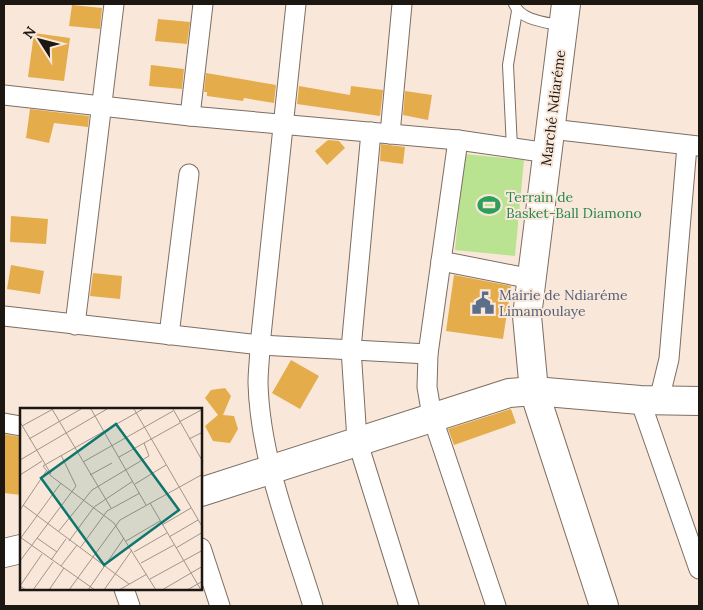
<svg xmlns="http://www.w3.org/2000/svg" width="703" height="610" font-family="Lora,serif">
<rect width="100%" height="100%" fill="#f9e7da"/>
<path fill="#b9e390" d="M464 154 524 160 515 256 455 250Z"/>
<g fill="#e5ac4c">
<path d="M72 5 102 8 100 29 69 26Z"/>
<path d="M158 19 190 22 187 44 155 41Z"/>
<path d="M34 33 70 38 64 81 28 77Z"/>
<path d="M151 65 184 69 182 89 149 86Z"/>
<path d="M206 73 276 85 274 103 244 98 243 101 207 96V92H204Z"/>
<path d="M299 86 350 95 351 86 383 90 380 116 297 104Z"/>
<path d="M405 91 432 95 428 120 403 115Z"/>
<path d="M30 109 89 116 88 127 54 123 49 143 26 138Z"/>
<path d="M328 140 339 141 345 148 327 165 315 151Z"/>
<path d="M381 144 405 147 403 164 380 161Z"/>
<path d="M11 216 48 219 46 244 10 242Z"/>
<path d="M11 265 44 271 40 294 7 289Z"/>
<path d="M93 273 122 276 120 299 90 296Z"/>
<path d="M454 275 511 286 503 339 446 331Z"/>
<path d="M291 360 319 376 300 409 272 393Z"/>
<path d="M225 388 231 396 223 415 234 416 238 429 230 443 213 441 205 426 218 415 205 398 211 390Z"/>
<path d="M511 409 516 423 454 445 448 429Z"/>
<path d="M4 434 21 437V495L4 493Z"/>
</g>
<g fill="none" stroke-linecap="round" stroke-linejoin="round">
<defs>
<g id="lane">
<path d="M514 4C521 21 546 22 563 26"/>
<path d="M512 148 508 65 517 11"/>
</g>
<g id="street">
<path d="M296 4 260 345C260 357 258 370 258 383 260 459 291 534 313 606"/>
<path d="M4 95 190 116 458 140 548 153"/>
<path d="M190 116 203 4"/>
<path d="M551 129 698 146"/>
<path d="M371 132 351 349 357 440 409 606"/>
<path d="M390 134 402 4"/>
<path d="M458 140 428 354 427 387 432 416 496 606"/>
<path d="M441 261 532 279"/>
<path d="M4 316 260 345 428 354"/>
<path d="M75 325 114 4"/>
<path d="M169 335 189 174"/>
<path d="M640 400 699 569"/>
<path d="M659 400 669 359 687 146"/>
<path d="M4 423 21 426"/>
<path d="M201 548 220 606"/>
<path d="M124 589 130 606"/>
</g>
<g id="secondary">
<path d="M566 4 527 316 534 391 604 606"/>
<path d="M201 492 509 393 534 391 640 400 699 401"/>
<path d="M4 553 21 549"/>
</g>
</defs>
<use href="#lane" stroke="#7d6e62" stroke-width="12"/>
<use href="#street" stroke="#7d6e62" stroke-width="21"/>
<use href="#secondary" stroke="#7d6e62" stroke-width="30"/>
<use href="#lane" stroke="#fff" stroke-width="10"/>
<use href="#street" stroke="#fff" stroke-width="19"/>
<use href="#secondary" stroke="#fff" stroke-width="28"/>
</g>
<defs>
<symbol id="stadium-bare" viewBox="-9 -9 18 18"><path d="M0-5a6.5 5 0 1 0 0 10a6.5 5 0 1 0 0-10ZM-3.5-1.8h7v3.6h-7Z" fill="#2e9e5b" stroke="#f9e7da" stroke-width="2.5" paint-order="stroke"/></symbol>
<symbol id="civic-bare" viewBox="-9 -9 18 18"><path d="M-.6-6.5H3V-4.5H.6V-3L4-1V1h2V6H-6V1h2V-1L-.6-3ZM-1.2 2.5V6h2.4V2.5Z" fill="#5c6f8a" stroke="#f9e7da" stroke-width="2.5" paint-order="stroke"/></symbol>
</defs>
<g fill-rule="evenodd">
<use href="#stadium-bare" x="473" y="189" width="32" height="32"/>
<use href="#civic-bare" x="467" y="287" width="32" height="32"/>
</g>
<g text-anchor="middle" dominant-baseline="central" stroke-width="4" stroke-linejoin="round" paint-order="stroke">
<g font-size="14" fill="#1d1712" stroke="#f9e7da">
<text transform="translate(553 108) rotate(-83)">Marché Ndiaréme</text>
</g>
<g font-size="14" fill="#27864d" stroke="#f9e7da" text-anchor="start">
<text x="506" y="197">Terrain de<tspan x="506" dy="16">Basket-Ball Diamono</tspan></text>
</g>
<g font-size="14" fill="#4e5e75" stroke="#f9e7da" text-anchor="start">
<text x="499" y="295">Mairie de Ndiaréme<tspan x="499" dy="16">Limamoulaye</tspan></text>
</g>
</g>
<g transform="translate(20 408)">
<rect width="182" height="182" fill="#f9e7da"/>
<path fill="none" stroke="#a1948a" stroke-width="1" d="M32 1 91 100M71 1 126 97M114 1 183 120M153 1 183 54M0 14 31 66M159 14 183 1M2 18 33 1M9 31 61 1M169 31 183 24M99 49 160 15M0 52 87 1M63 54 153 3M23 58 31 68 94 115 136 182M23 58 123 1M0 67 22 53M70 67 92 55M115 76 146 57M130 95 181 182M3 97 109 176M0 102 27 62M142 117 171 100M38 124 72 82 129 48 124 35M0 129 75 182M149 129 178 112M17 130 37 144M0 131 41 75M49 133 74 99 113 73M106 133 140 113M60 140 87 103 120 85M156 140 183 124M114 144 147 125M31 152 46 131M0 153 56 78 41 47M121 155 154 137M41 158 57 137M130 171 183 142M6 182 0 178 22 146M13 182 33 154M29 182 44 160M49 182 100 112 183 66M68 182 104 130M84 182 112 142M99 182 127 166M142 182 183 158M167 182 183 173"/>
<path fill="#0f766e" fill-opacity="0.15" stroke="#0f766e" stroke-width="2.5" d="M96 16 159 102 84 157 21 70Z"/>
<rect width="182" height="182" fill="none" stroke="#1d1712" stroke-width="2.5"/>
</g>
<rect width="703" height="610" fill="none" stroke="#1d1712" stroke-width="10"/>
<g transform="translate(40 40) rotate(306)" stroke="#f9e7da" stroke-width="4" paint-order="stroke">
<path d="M0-4L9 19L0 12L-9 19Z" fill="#1d1712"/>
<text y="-8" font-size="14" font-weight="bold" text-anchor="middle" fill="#1d1712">N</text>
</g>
</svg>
